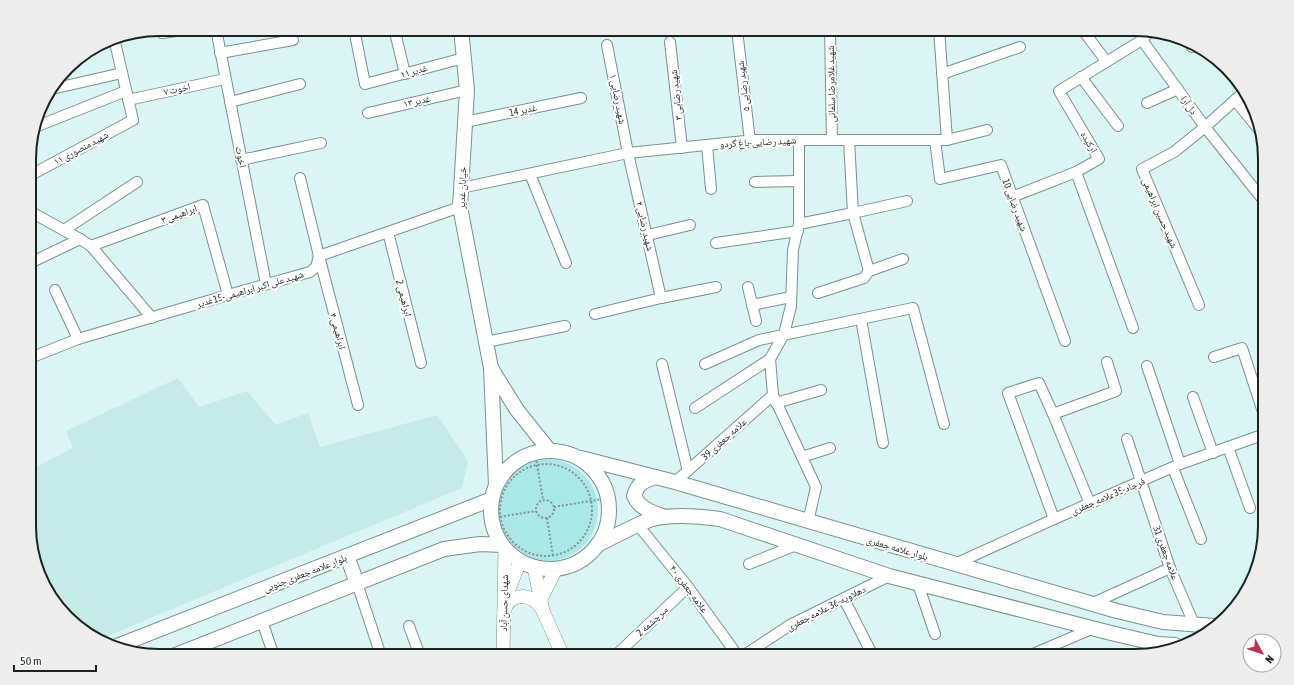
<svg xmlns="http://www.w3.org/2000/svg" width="1294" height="685" font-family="'Asap Condensed','Noto Naskh Arabic',sans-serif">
<rect width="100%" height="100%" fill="#daf5f3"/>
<path fill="#c6eae8" d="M178 378 199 407 247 391 276 425 308 413 320 447 437 415 468 461 462 488 98 640 51 599 30 544V470L73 448 66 431Z"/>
<circle fill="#a9e8e6" cx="547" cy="510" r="51"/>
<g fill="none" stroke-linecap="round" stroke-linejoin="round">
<defs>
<g id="minor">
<path d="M216 29 266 284"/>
<path d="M354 29 365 84 464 58"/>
<path d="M830 29 832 140"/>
<path d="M1082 29 1106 61"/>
<path d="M737 30 750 141"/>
<path d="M395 32 405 74"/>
<path d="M162 33 191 29"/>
<path d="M1142 40 1205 127 1245 91"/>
<path d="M670 42 682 148"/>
<path d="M1192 47 1195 44"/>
<path d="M220 53 293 40"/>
<path d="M942 74 1020 47"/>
<path d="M1081 77 1118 126"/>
<path d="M52 89 122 73"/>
<path d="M128 100 225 79"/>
<path d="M1235 100 1260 131"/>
<path d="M230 102 300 84"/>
<path d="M1147 103 1178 89"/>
<path d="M368 113 467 90"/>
<path d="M465 122 581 98"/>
<path d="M35 127 126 91"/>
<path d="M799 140V224L793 250 791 306 784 334 770 359 773 395 816 487 808 522"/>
<path d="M935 140 940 179 1001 165 1065 341"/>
<path d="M947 140 987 130"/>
<path d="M707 145 711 189"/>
<path d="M241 160 321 143"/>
<path d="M1076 172 1133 328"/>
<path d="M530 174 566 263"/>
<path d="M29 176 133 120 114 38"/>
<path d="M300 178 319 256 358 405"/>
<path d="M755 182 799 181"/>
<path d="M461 188 628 153 755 140H947L939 29"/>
<path d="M1012 197 1076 172 1099 159 1059 91 1142 40 1149 32"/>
<path d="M29 211 80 239 91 246 152 318"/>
<path d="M799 224 853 213 849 140"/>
<path d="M64 230 137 182"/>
<path d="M388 232 421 363"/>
<path d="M648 235 690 225"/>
<path d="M716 243 798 231"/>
<path d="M91 246 203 205 228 295"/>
<path d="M30 263 80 239"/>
<path d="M869 271 853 213 907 201"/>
<path d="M748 287 756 321"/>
<path d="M55 290 78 339"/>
<path d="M818 293 864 278 869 271 903 259"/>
<path d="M661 298 716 287"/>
<path d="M752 305 791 297"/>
<path d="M1199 305 1142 169 1174 152 1205 127 1264 201"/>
<path d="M595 314 661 298 628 153 607 45"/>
<path d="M861 319 883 443"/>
<path d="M486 342 565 326"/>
<path d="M1214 357 1242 348 1265 418"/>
<path d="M30 358 78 339 228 295 310 272 316 267 319 256 460 207"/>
<path d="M662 364 688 471"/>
<path d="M705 364 759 340 913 308 944 424"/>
<path d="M1147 366 1180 464"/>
<path d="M1193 397 1213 453"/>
<path d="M776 403 821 390"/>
<path d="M695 408 770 359"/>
<path d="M1053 414 1039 383 1008 393 1054 519"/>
<path d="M1127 439 1170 568 1194 624"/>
<path d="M1228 447 1250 508"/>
<path d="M802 457 830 448"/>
<path d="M1173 468 1201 539"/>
<path d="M675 482 773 395"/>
<path d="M1090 504 1053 414 1116 391 1107 362"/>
<path d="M638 525 688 587 738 656"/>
<path d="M749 564 796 545"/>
<path d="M955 564 1054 519 1180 464 1265 434"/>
<path d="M357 583 381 656"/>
<path d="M918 584 935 634"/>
<path d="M844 599 873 656"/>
<path d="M1091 604 1170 568"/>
<path d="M262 621 274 656"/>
<path d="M409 626 420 656"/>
<path d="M205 643 210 656"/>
<path d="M615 656 688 587"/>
<path d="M743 656 790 625 889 576"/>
<path d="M1028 656 1094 628"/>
</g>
<g id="tertiary">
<path d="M534 567 543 611 563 656"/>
<path d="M507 594 520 561"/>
<path d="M541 599 556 569"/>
<path d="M504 613C508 591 534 592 543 611"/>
<path d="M503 656 505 549"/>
</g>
<g id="secondary">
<path d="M461 29 467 90 460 207 491 368"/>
<circle cx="550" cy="510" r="59"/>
<path d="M581 458 675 482 1117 611 1163 622 1215 626"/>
<path d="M655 477C642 482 638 483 634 496 640 509 652 512 665 517"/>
<path d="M496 485 491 368 517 410 549 450"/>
<path d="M597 545C613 537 628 529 644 522 664 513 698 516 720 519L889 576 1111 633 1158 644 1175 645"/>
<path d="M347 556 357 583"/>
<path d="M117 646 492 499"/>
<path d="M173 656 444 549 480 544 502 545"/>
</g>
</defs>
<use href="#minor" stroke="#789190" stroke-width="12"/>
<use href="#tertiary" stroke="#789190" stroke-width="14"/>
<use href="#secondary" stroke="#789190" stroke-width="16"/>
<g stroke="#829594" stroke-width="2" stroke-dasharray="2 2" stroke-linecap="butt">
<path d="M535 453 543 500"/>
<circle cx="546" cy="510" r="46"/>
<circle cx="545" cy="509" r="9"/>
<path d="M554 507 608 498"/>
<path d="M492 518 536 511"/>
<path d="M547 518 553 556"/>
</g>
<use href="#minor" stroke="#fff" stroke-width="10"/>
<use href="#tertiary" stroke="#fff" stroke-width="13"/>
<use href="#secondary" stroke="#fff" stroke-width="14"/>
</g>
<g text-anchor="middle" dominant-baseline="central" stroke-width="4" stroke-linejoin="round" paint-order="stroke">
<g font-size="10" fill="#1a2323" stroke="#fff">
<text transform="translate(414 71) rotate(-15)">غدیر ۱۱</text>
<text transform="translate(831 84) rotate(-91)">شهید غلامرضا سلمانی</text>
<text transform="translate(743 86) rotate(-97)">شهید رضایی ۵</text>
<text transform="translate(177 89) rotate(-12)">اخوت ۷</text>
<text transform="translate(676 95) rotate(-96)">شهید رضایی ۳</text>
<text transform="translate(618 99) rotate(79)">شهید رضایی ۱</text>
<text transform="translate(417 101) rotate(-13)">غدیر ۱۳</text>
<text transform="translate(1189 105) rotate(54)">دل آرا</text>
<text transform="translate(523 110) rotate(-12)">غدیر 14</text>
<text transform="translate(758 142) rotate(-3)">شهید رضایی-باغ گردو</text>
<text transform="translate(1089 142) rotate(59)">ارکیده</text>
<text transform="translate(81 148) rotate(-28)">شهید منصوری ۱۱</text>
<text transform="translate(241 157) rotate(79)">اخوت</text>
<text transform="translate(462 188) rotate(-88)">خیابان غدیر</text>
<text transform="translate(1015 205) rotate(70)">شهید رضایی 10</text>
<text transform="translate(1160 213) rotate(67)">شهید حسین ابراهیمی</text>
<text transform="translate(179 214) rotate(-20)">ابراهیمی ۳</text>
<text transform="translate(645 226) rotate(77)">شهید رضایی ۲</text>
<text transform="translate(250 289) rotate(-16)">شهید علی اکبر ابراهیمی-15غدیر</text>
<text transform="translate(404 298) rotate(76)">ابراهیمی 2</text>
<text transform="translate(338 331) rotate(75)">ابراهیمی ۴</text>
<text transform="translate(724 439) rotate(-42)">علامه جعفری 39</text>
<text transform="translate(1108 496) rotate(-23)">فرجاد-35علامه جعفری</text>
<text transform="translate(897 548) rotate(16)">بلوار علامه جعفری</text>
<text transform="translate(1166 553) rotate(70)">علامه جعفری 31</text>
<text transform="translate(305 573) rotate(-21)">بلوار علامه جعفری جنوبی</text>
<text transform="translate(689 589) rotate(53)">علامه جعفری ۴۰</text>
<text transform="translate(504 603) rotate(-89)">شهدای حسن آباد</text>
<text transform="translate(826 608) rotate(-27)">دهلاویه-36 علامه جعفری</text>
<text transform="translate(652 621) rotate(-43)">سرچشمه 2</text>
</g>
</g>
<path d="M0 0H1294V685H0ZM159 36H1135A123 123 0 0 1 1258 159V526A123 123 0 0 1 1135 649H159A123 123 0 0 1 36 526V159A123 123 0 0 1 159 36Z" fill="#ededed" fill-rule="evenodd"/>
<path fill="none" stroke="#1a2323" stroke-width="2" d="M159 36H1135A123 123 0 0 1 1258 159V526A123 123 0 0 1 1135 649H159A123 123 0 0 1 36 526V159A123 123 0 0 1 159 36Z"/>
<g transform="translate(1262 653) rotate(130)"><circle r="19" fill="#ffffff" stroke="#a3a7a7"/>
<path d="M0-3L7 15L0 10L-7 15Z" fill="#c13151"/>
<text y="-6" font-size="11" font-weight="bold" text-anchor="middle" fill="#1a2323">N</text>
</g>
<path d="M14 665v6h82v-6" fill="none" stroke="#1a2323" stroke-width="2"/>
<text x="20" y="665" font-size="12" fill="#1a2323" stroke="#ffffff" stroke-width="3" paint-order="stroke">50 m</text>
</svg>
